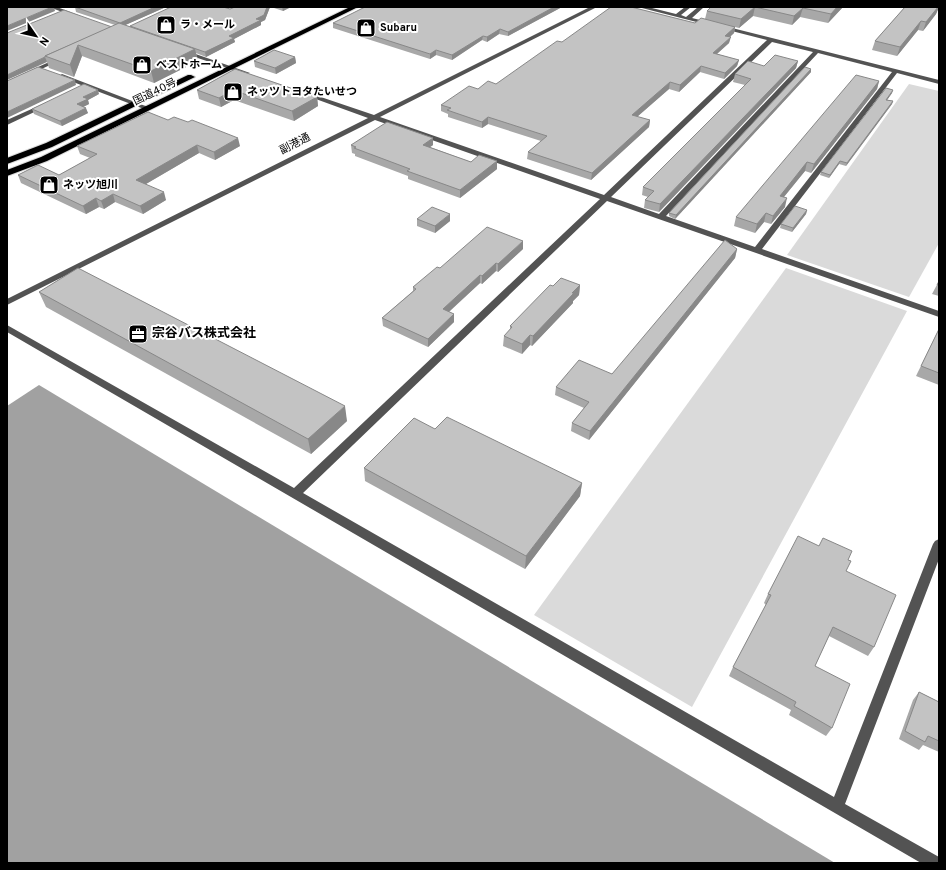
<svg xmlns="http://www.w3.org/2000/svg" width="946" height="870" font-family="Overpass,'Noto Sans JP',sans-serif">
<rect width="100%" height="100%" fill="#fff"/>
<g fill="#dadada">
<path d="M909 84 939 91V243L909 297 787 255Z"/>
<path d="M786 268 907 311 692 707 534 615Z"/>
</g>
<path fill="#a1a1a1" d="M39 385 835 863H7V406Z"/>
<g fill="none" stroke-linecap="round" stroke-linejoin="round">
<defs>
<g id="highway">
<path d="M350 7H358L47 161 7 176V170L41 157Z"/>
<path d="M188 75H191L195 77 52 147 7 164V158L46 143Z"/>
</g>
</defs>
<use href="#highway" stroke="#dbdbdb" stroke-width="2"/>
<g fill="#535353" fill-rule="evenodd">
<path d="M49 7H57L78 15 73 16Z"/>
<path d="M590 7H597L380 117 604 195 767 40 638 7H648L676 14 685 7H691L681 15 686 17 698 7H704L692 18 939 80V84L897 73 762 249 939 311V317L607 201 303 493 834 797 933 544 935 541 939 539V559L845 804 939 857V863H921L7 332V325L294 488 600 199 375 120 7 305V299L368 118 302 94V92H306L374 115ZM772 42 813 52 659 214 611 197ZM818 53 892 72 755 247 666 216Z"/>
<path d="M183 51H187L250 73 245 74 183 53Z"/>
<path d="M58 58 63 59 7 85V81Z"/>
<path d="M62 74 148 107 149 108 144 109 60 77 59 76Z"/>
<path d="M45 103 47 104V106L7 125V120Z"/>
</g>
<use href="#highway" fill="#000" fill-rule="evenodd"/>
</g>
<g fill="#a8a8a8">
<path d="M58 7H166L125 25 130 27V26L230 9 235 7H270L265 20 261 22V25L234 39 235 42 206 57 196 53 198 61 154 83 82 56 74 77 49 68 47 62 7 33 112 27 115 25 76 12 75 7 67 8Z"/>
<path d="M271 7H291L283 11Z"/>
<path d="M562 7 508 36 499 34 487 42 482 40 452 60 436 55 430 59 333 28V23Z"/>
<path d="M711 7H843L828 23 800 17 792 25 753 16 739 28 735 27 734 33 730 37 729 43 717 54 739 60 737 66 724 79 700 72 679 92 669 89 637 117 650 120 649 127 591 180 527 159 528 152 541 141 488 124 482 128 448 117V114L441 111V105L478 89 496 84 562 42 695 23 705 19 707 11Z"/>
<path d="M905 7H939L936 14 923 31 918 30 897 56 872 50 875 41Z"/>
<path d="M295 57 296 63 276 74 255 67 254 61Z"/>
<path d="M798 61 796 68 659 212 644 208 645 200 648 197 642 195 643 187 745 85 733 82 735 74 764 66Z"/>
<path d="M235 69 317 97 318 106 294 121 234 100 221 107 199 99 197 90Z"/>
<path d="M811 69V72L675 219 669 216V213Z"/>
<path d="M879 81 877 89 811 173 805 171 784 197 785 207 771 224 764 222 755 233 734 226 736 217Z"/>
<path d="M893 90 892 93 887 100 893 101 892 104 846 166 839 164 829 178 820 175 821 172Z"/>
<path d="M99 94 88 100 89 104 83 107 88 113 62 126 34 114 32 109Z"/>
<path d="M168 120 240 146 215 160 199 153 146 184 166 200 143 214 115 202 104 209 99 207 86 214 21 183 18 175H59L90 158 80 154 77 146Z"/>
<path d="M433 138V145L430 147 471 162 497 161V169L460 198 408 179V176L355 156V154L352 153 351 145Z"/>
<path d="M807 210 806 214 792 232 780 228 781 224Z"/>
<path d="M417 219 450 221 435 233 417 226Z"/>
<path d="M523 249 498 272 496 271 482 284 480 283 449 312 454 314V322L428 347 383 326 382 318 413 291V287L440 268Z"/>
<path d="M737 249 735 258 589 440 571 431 572 423 584 408 555 395 556 387 612 374Z"/>
<path d="M939 281V296L932 294Z"/>
<path d="M580 285 579 295 573 301V303L532 346 530 345 522 354 503 346 504 336 510 330V326L553 286Z"/>
<path d="M39 292 347 421 311 454 46 307Z"/>
<path d="M939 329V385L916 376Z"/>
<path d="M435 429 582 483 580 496 525 569 365 481 364 468Z"/>
<path d="M848 560 846 571 874 647 868 656 829 636 815 666 832 728 826 736 789 715 791 710 729 676 733 667 766 605 764 603 768 594Z"/>
<path d="M919 692 939 702V752L923 745 919 750 899 739 913 700Z"/>
</g>
<g fill="#888">
<path d="M52 7H54L55 11 7 31V26Z"/>
<path d="M67 7H77L67 8Z"/>
<path d="M155 7H166L121 27 120 23Z"/>
<path d="M267 7H270L265 20 261 22V25L234 39 235 42 206 57 205 52 229 36 256 19Z"/>
<path d="M282 7H291L283 11Z"/>
<path d="M554 7H562L508 36V32Z"/>
<path d="M755 7 753 16 739 28 741 19Z"/>
<path d="M837 7H843L828 23 831 14Z"/>
<path d="M938 7H939L936 14 923 31 926 22Z"/>
<path d="M803 8 800 17 792 25 794 16Z"/>
<path d="M921 21 918 30 897 56 900 47Z"/>
<path d="M735 27 734 33 724 42 725 36Z"/>
<path d="M500 29 499 34 487 42V37Z"/>
<path d="M483 36 482 40 452 60V55Z"/>
<path d="M731 37 729 43 711 59 713 53Z"/>
<path d="M78 45 82 56 74 77 70 65Z"/>
<path d="M195 49 198 61 154 83 151 71Z"/>
<path d="M436 50V55L430 59V54Z"/>
<path d="M45 57 47 62 7 80V75Z"/>
<path d="M295 57 296 63 276 74 275 68Z"/>
<path d="M739 60 737 66 724 79 725 73Z"/>
<path d="M798 61 796 68 659 212 660 204Z"/>
<path d="M701 66 700 72 679 92 680 85Z"/>
<path d="M811 69V72L675 219 676 215Z"/>
<path d="M75 80 76 85 7 118V112Z"/>
<path d="M879 81 877 89 811 173 814 164Z"/>
<path d="M670 82 669 89 631 122 632 115Z"/>
<path d="M98 90 99 94 88 100 89 104 79 109 77 104 83 97Z"/>
<path d="M233 90 234 100 221 107 219 98Z"/>
<path d="M893 90 892 93 885 103 886 100Z"/>
<path d="M317 97 318 106 294 121 292 111Z"/>
<path d="M893 101 892 104 846 166 847 163Z"/>
<path d="M86 108 88 113 62 126 60 121Z"/>
<path d="M488 117V124L482 128V122Z"/>
<path d="M650 120 649 127 591 180 592 173Z"/>
<path d="M238 138 240 146 215 160 214 152Z"/>
<path d="M433 138V145L423 152V145Z"/>
<path d="M197 145 199 153 139 188 136 180Z"/>
<path d="M497 161V169L460 198V190Z"/>
<path d="M840 161 839 164 829 178 830 175Z"/>
<path d="M807 162 805 171 778 204 780 196Z"/>
<path d="M164 192 166 200 143 214 140 206Z"/>
<path d="M113 194 115 202 104 209 101 201Z"/>
<path d="M96 198 99 207 86 214 83 206Z"/>
<path d="M787 198 785 207 771 224 773 216Z"/>
<path d="M807 210 806 214 792 232 793 228Z"/>
<path d="M766 213 764 222 755 233 757 224Z"/>
<path d="M450 214V221L435 233V226Z"/>
<path d="M523 241V249L498 272V264Z"/>
<path d="M737 249 735 258 589 440 590 431Z"/>
<path d="M496 263V271L482 284V276Z"/>
<path d="M480 275V283L443 317V309Z"/>
<path d="M580 285 579 295 573 301V303L532 346 533 336Z"/>
<path d="M454 314V322L428 347V339Z"/>
<path d="M530 335V345L522 354V344Z"/>
<path d="M345 406 347 421 311 454 308 439Z"/>
<path d="M582 483 580 496 525 569 526 556Z"/>
</g>
<g fill="#c3c3c3" stroke="#888">
<path d="M7 7H52L7 26Z"/>
<path d="M75 7H155L120 23Z"/>
<path d="M171 7H223L230 9 235 7H267L264 15 256 19 261 20 229 36 234 38 205 52 130 26Z"/>
<path d="M365 7H554L508 32 500 29 487 37 483 36 452 55 436 50 430 54 333 23Z"/>
<path d="M611 7H631L695 23 701 18 735 27 725 36 731 37 713 53 739 60 725 73 701 66 680 85 670 82 632 115 650 120 592 173 528 152 547 136 488 117 482 122 447 110 451 108 441 105 469 86 478 89 488 81 496 84 557 41 562 42Z"/>
<path d="M711 7H837L831 14 803 8 794 16 755 7 741 19 707 11Z"/>
<path d="M905 7H938L926 22 921 21 900 47 875 41Z"/>
<path d="M64 10 112 27 45 56V57L7 75V33Z"/>
<path d="M119 23 195 49 151 71 78 45 70 65 45 56Z"/>
<path d="M274 50 295 57 275 68 254 61Z"/>
<path d="M775 55 798 61 660 204 645 200 654 191 643 187 751 79 735 74 748 61 764 66Z"/>
<path d="M38 67 75 80 7 112V81Z"/>
<path d="M805 67 811 69 676 215 669 213Z"/>
<path d="M235 69 317 97 292 111 233 90 219 98 197 90Z"/>
<path d="M856 75 879 81 814 164 807 162 780 196 787 198 773 216 766 213 757 224 736 217Z"/>
<path d="M84 84 98 90 83 97 88 99 77 104 86 108 60 121 32 109Z"/>
<path d="M886 88 893 90 886 100 893 101 847 163 840 161 830 175 821 172Z"/>
<path d="M148 112 168 120 174 117 188 122 192 120 238 138 214 152 197 145 136 180 164 192 140 206 113 194 101 201 96 198 83 206 18 175 38 165 59 175 97 154 77 146Z"/>
<path d="M387 122 433 138 423 145 471 162 479 155 497 161 460 190 407 171 410 169 354 148 356 147 351 145Z"/>
<path d="M795 206 807 210 793 228 781 224Z"/>
<path d="M432 207 450 214 435 226 417 219Z"/>
<path d="M487 227 523 241 498 264 496 263 482 276 480 275 443 309 454 314 428 339 382 318 416 289 413 287 437 267 440 268Z"/>
<path d="M725 240 737 249 590 431 572 423 589 402 556 387 579 360 612 374Z"/>
<path d="M78 268 345 406 308 439 39 292Z"/>
<path d="M561 278 580 285 572 293H574L533 336 530 335 522 344 504 336 512 327 510 326 550 285 553 286Z"/>
<path d="M939 281V285H937Z"/>
<path d="M939 329V373L921 366Z"/>
<path d="M447 417 582 483 526 556 364 468 414 418 435 429Z"/>
<path d="M798 536 819 546 823 538 852 551 848 560 851 561 846 571 896 595 874 647 833 627 815 666 850 684 832 728 794 706 796 702 733 667 771 595 768 594Z"/>
<path d="M919 692 939 702V741L928 736 925 742 905 731Z"/>
</g>
<defs>
<symbol id="shop-square" viewBox="-11 -11 22 22"><rect x="-9" y="-9" width="18" height="18" rx="4" fill="#000" stroke="#fff"/><path d="M-5-2.5h2.3a2.7 3.5 0 0 1 5.4 0H5L5.5 6h-11ZM-1.5-2.5h3a1.5 2.3 0 0 0-3 0Z" fill="#fff"/></symbol>
<symbol id="office-square" viewBox="-11 -11 22 22"><rect x="-9" y="-9" width="18" height="18" rx="4" fill="#000" stroke="#fff"/><path d="M-6-3h4V-5.5h4V-3h4V5H-6ZM-1-4.5V-3h2v-1.5ZM-6 0V1H6V0Z" fill="#fff"/></symbol>
</defs>
<g fill-rule="evenodd">
<use href="#shop-square" x="155" y="14" width="22" height="22"/>
<use href="#shop-square" x="355" y="17" width="22" height="22"/>
<use href="#shop-square" x="131" y="54" width="22" height="22"/>
<use href="#shop-square" x="222" y="81" width="22" height="22"/>
<use href="#shop-square" x="38" y="174" width="22" height="22"/>
<use href="#office-square" x="127" y="323" width="22" height="22"/>
</g>
<g text-anchor="middle" dominant-baseline="central" stroke-width="4" stroke-linejoin="round" paint-order="stroke">
<g font-size="11" font-weight="bold" fill="#000" stroke="#fff" text-anchor="start">
<text x="180" y="25">ラ・メール</text>
<text x="380" y="28">Subaru</text>
<text x="156" y="65">ベストホーム</text>
<text x="247" y="92">ネッツトヨタたいせつ</text>
<text x="63" y="185">ネッツ旭川</text>
</g>
<g font-size="11" fill="#000" stroke="#fff">
<text transform="translate(155 92) rotate(-26)">国道40号</text>
<text transform="translate(295 144) rotate(-27)">副港通</text>
</g>
<g font-size="13" font-weight="bold" fill="#000" stroke="#fff" text-anchor="start">
<text x="152" y="334">宗谷バス株式会社</text>
</g>
</g>
<rect width="946" height="870" fill="none" stroke="#000000" stroke-width="16"/>
<g transform="translate(36 36) rotate(124)" stroke="#ffffff" stroke-width="3" paint-order="stroke">
<path d="M0-3L7 15L0 10L-7 15Z" fill="#000000"/>
<text y="-6" font-size="11" font-weight="bold" text-anchor="middle" fill="#000000">N</text>
</g>
</svg>
